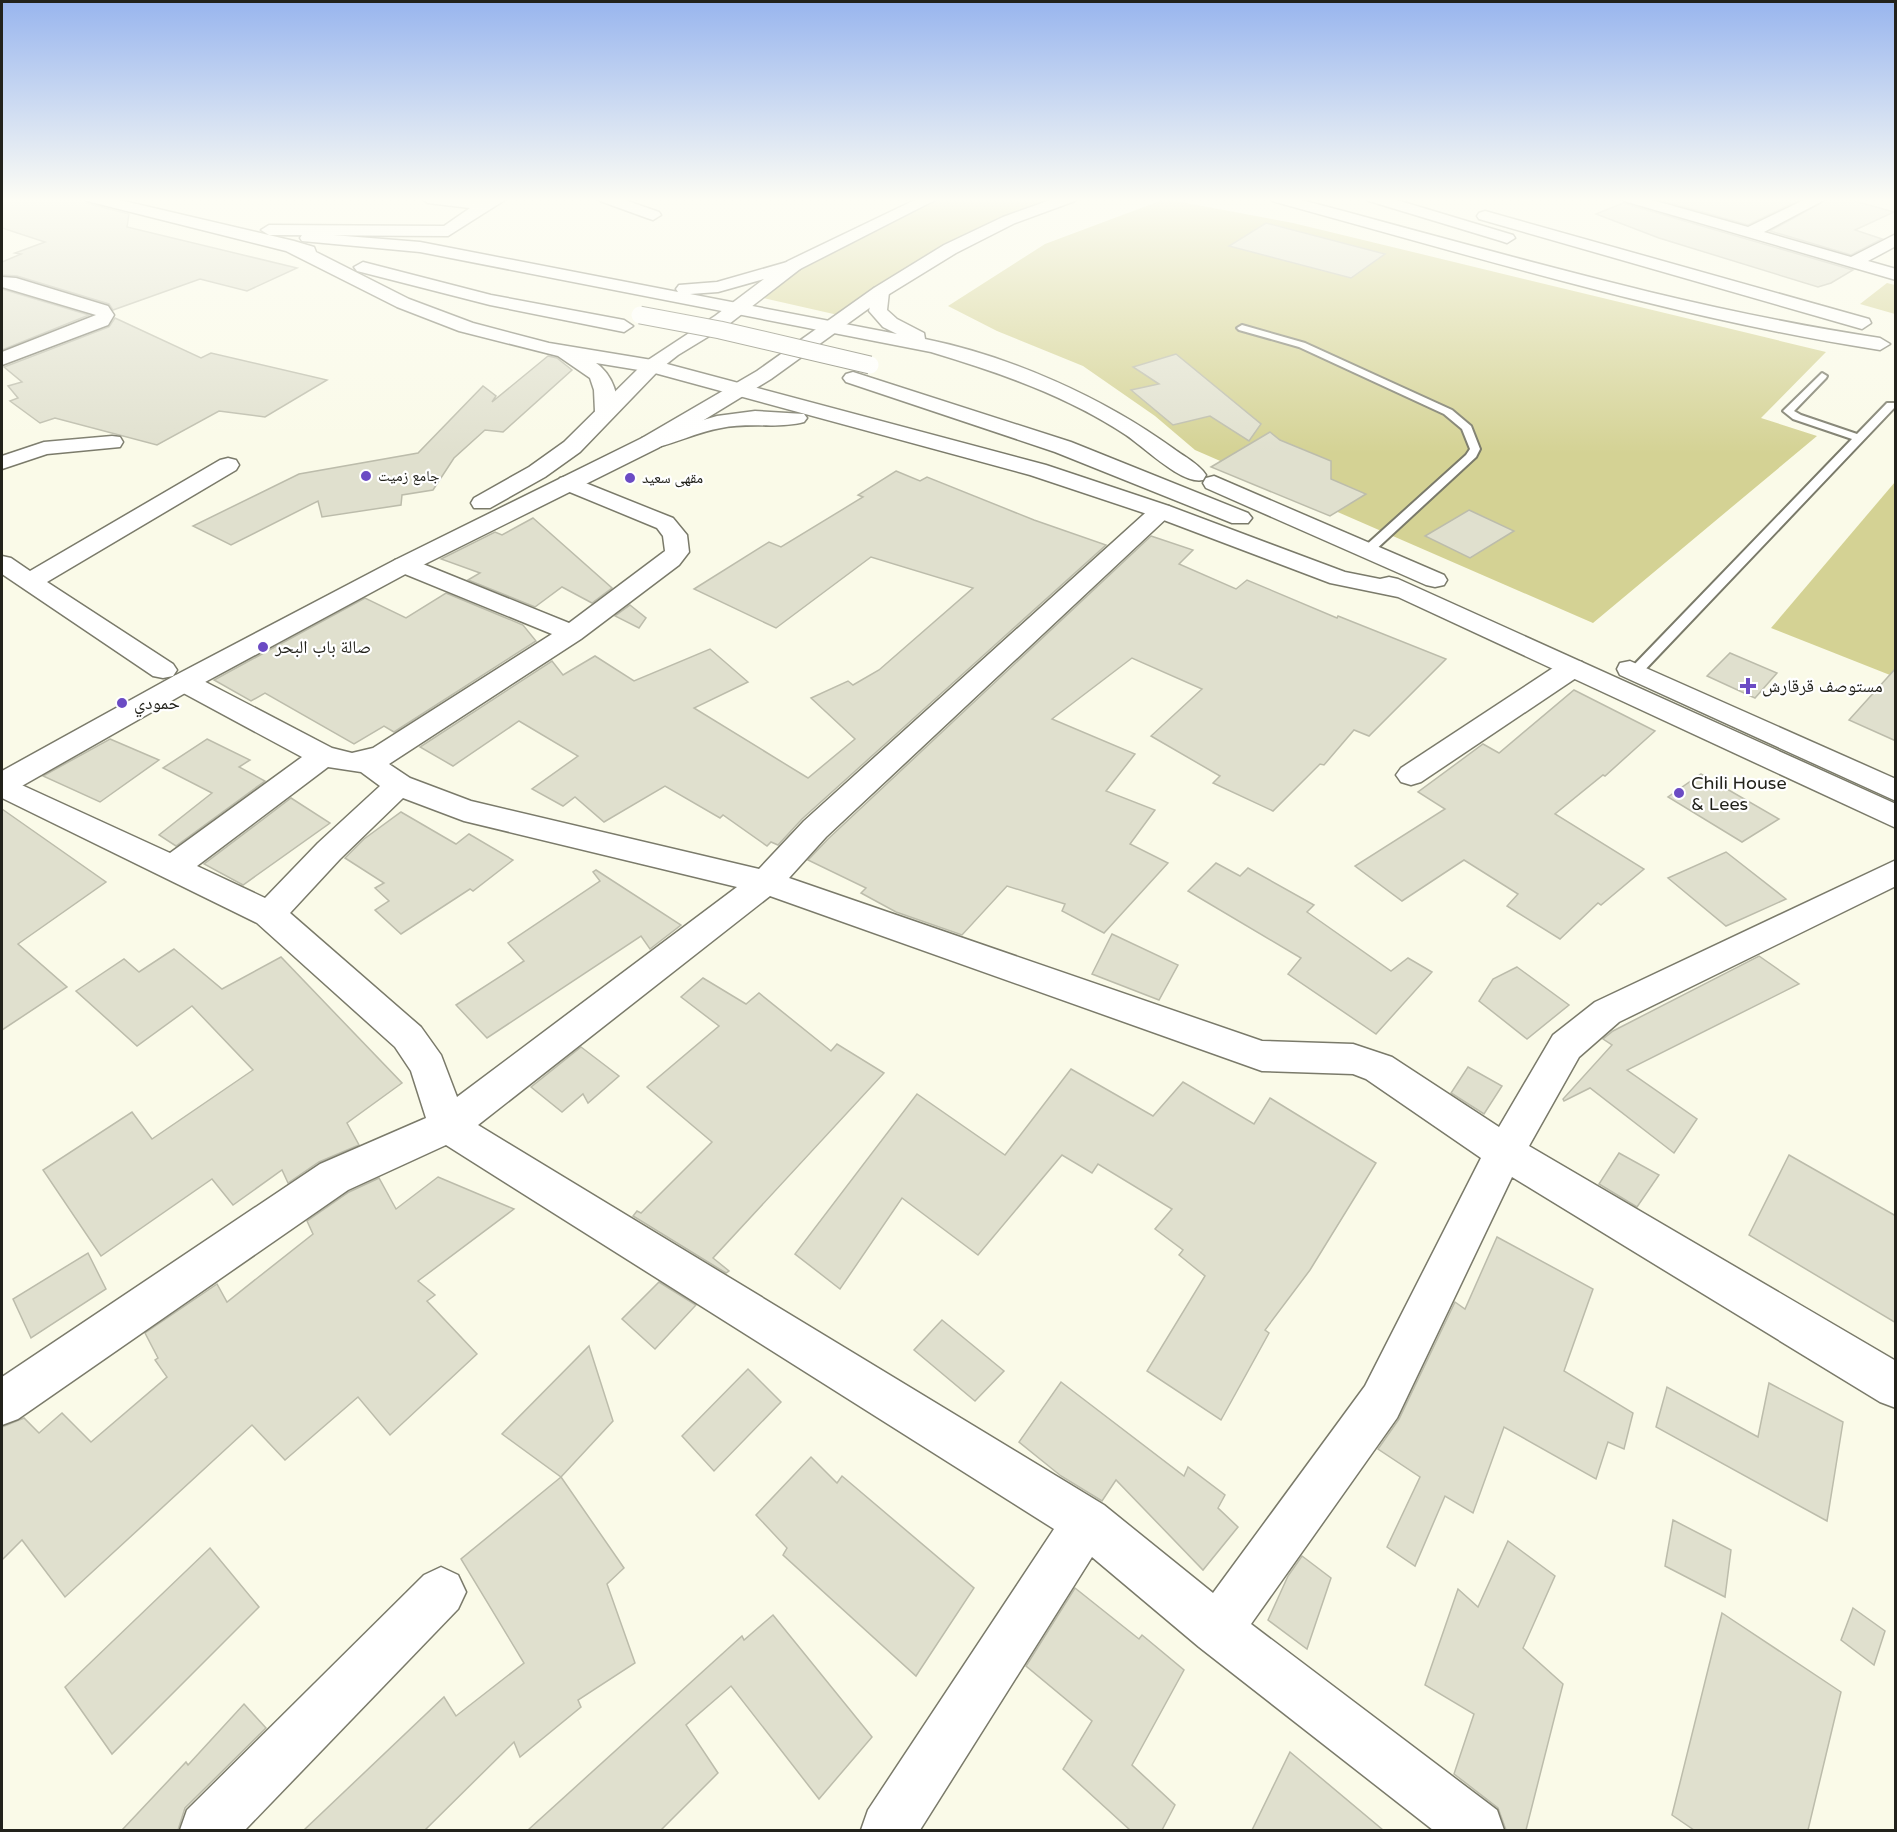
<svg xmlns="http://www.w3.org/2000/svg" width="1897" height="1832" font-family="'Varela Round','Noto Naskh Arabic',sans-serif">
<rect width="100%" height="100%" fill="#fafae8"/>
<g fill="#d4d294">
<path d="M937 198H1057L989 224 838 315 759 297C815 258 874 227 937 198Z"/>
<path d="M1165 199 1293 223 1826 352 1761 418 1817 436 1593 623 1195 450 1155 416 1083 366 997 331 948 306 1045 244Z"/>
<path d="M1887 283 1895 285V314L1860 304Z"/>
<path d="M1895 482V677L1771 628Z"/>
</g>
<g fill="#e0e0ce" stroke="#bcbcab" stroke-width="1.5">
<path d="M2 198H82L86 203 129 214 127 227 297 268 247 291 200 279 113 310 109 304 17 276 2 275V262L21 254 15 253 45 242 2 228Z"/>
<path d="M1653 198H1803L1748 225Z"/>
<path d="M1830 198H1844L1894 212 1855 230 1882 239 1851 255 1770 231Z"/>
<path d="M1623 203 1853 270 1831 283 1818 287 1659 238 1596 214Z"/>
<path d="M1266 223 1385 254 1351 278 1229 246Z"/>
<path d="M2 289 89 315 2 350Z"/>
<path d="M115 318 201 358 211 353 327 380 265 417 219 411 157 445 55 418 40 423 10 401 18 398 8 386 22 382 4 367 109 327Z"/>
<path d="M1176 354 1261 424 1249 441 1210 416 1173 425 1131 390 1159 384 1133 367Z"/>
<path d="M548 356 557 358 572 370 503 432 485 430 454 458 433 490 402 495 401 505 322 517 318 501 231 545 193 526 299 474 418 453 483 386 496 396 492 402Z"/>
<path d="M1270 432 1280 440 1331 461V479L1366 494 1330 516 1211 467Z"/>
<path d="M896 471 920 481 927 477 1034 520 1106 545 802 819 778 845 771 842 767 846 723 815 720 818 665 786 604 822 575 797 563 806 532 789 578 756 519 721 453 766 420 747 552 661 563 675 595 656 634 681 710 649 748 682 694 708 808 778 855 739 811 698 848 681 853 685 879 670 973 588 871 557 776 628 694 589 769 542 781 547 863 497 858 495Z"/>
<path d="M1469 510 1514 531 1470 558 1425 536Z"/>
<path d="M533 518 612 588 592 603 562 587 535 607 468 580 480 573 441 559 495 532 502 535Z"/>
<path d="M1151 536 1193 550 1179 564 1236 589 1247 580 1337 618 1338 616 1446 659 1369 736 1354 730 1324 765 1320 764 1273 811 1213 783 1220 776 1151 736 1202 689 1132 658 1052 719 1135 754 1106 791 1155 810 1130 844 1168 863 1104 933 1062 911 1065 904 1007 886 962 935 896 912 861 893 866 888 808 860 828 839Z"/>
<path d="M446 593 523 625 536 641 394 732 384 726 354 744 265 693 251 701 214 680 365 598 406 618Z"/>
<path d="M630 605 646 618 639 628 615 616Z"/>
<path d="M1730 653 1777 673 1755 698 1707 676Z"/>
<path d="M1896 668V741L1849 720Z"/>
<path d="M1574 690 1655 731 1605 776 1603 775 1555 814 1644 869 1601 905 1598 903 1560 939 1507 906 1518 894 1464 860 1402 901 1355 866 1445 809 1418 792 1483 744 1499 753Z"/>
<path d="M110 739 159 760 100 802 43 776Z"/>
<path d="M207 739 250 760 239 767 265 781 176 846 159 835 212 793 163 768Z"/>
<path d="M1701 774 1779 819 1742 842 1668 797Z"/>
<path d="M291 798 330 823 243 885 204 864Z"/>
<path d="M2 809 106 882 18 944 67 987 2 1030Z"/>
<path d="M401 812 456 844 469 834 513 860 473 891 470 889 401 934 375 910 389 901 375 888 384 883 345 858 364 839Z"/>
<path d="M1726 852 1786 899 1726 926 1668 878Z"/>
<path d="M1216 863 1240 876 1248 868 1314 905 1307 912 1391 971 1408 958 1432 972 1376 1034 1288 974 1301 958 1188 891Z"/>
<path d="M596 870 681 925 650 949 641 936 487 1038 456 1005 524 961 508 943 600 881 593 872Z"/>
<path d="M1112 934 1178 965 1159 1000 1092 974Z"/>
<path d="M174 949 222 989 281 957 402 1083 347 1123 359 1145 319 1162 288 1183 282 1170 233 1205 212 1179 101 1256 43 1170 132 1112 152 1139 253 1070 192 1006 137 1046 76 991 124 959 139 972Z"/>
<path d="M1759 956 1799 984 1627 1070 1697 1119 1674 1153 1590 1088 1564 1101 1563 1099 1612 1045 1603 1039 1613 1031Z"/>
<path d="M1517 967 1569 1005 1527 1039 1479 1001 1493 979Z"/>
<path d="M703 978 746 1004 759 993 831 1051 837 1044 884 1073 713 1258 729 1271 726 1273 633 1216 637 1211 641 1213 712 1142 647 1087 719 1026 681 997Z"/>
<path d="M581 1047 619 1076 588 1103 583 1094 562 1112 531 1087Z"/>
<path d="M1468 1067 1502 1086 1484 1114 1451 1093Z"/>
<path d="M1071 1069 1153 1116 1183 1082 1254 1124 1270 1098 1376 1163 1310 1270 1265 1330 1269 1333 1221 1420 1147 1371 1205 1276 1179 1255 1183 1250 1155 1229 1172 1209 1098 1164 1092 1173 1062 1155 978 1255 902 1198 840 1289 795 1254 917 1094 1005 1155Z"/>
<path d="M1619 1153 1659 1175 1637 1207 1599 1184Z"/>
<path d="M1789 1155 1896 1216V1323L1749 1235Z"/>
<path d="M438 1177 514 1209 418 1281 435 1295 427 1301 477 1354 390 1435 358 1397 285 1460 252 1425 65 1597 22 1540 2 1560V1427L24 1418 39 1433 62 1413 91 1442 167 1377 155 1360 158 1358 145 1333 217 1284 227 1302 313 1234 307 1221 349 1192 379 1178 396 1209Z"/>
<path d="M1497 1237 1593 1289 1564 1371 1633 1413 1624 1449 1608 1442 1596 1479 1504 1427 1473 1513 1445 1496 1415 1566 1387 1547 1420 1477 1378 1449 1399 1419 1455 1302 1465 1309Z"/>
<path d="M88 1253 106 1289 31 1338 13 1299Z"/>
<path d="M659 1282 696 1305 655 1349 622 1319Z"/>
<path d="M942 1320 1004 1371 975 1401 914 1350Z"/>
<path d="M589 1346 613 1421 561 1477 502 1434Z"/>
<path d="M748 1369 781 1402 714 1471 682 1436Z"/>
<path d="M1061 1382 1184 1476 1188 1467 1225 1495 1218 1508 1238 1527 1203 1570 1116 1480 1102 1501 1061 1476 1019 1442Z"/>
<path d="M1769 1383 1843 1422 1827 1521 1656 1427 1667 1387 1758 1437Z"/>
<path d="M811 1457 837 1483 842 1476 974 1588 916 1676 783 1555 787 1548 756 1515Z"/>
<path d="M561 1477 624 1568 607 1584 635 1663 578 1700 581 1707 520 1757 514 1742 425 1830H304L444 1697 456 1716 524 1663 461 1559Z"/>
<path d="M1673 1520 1731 1550 1725 1597 1665 1566Z"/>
<path d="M1508 1541 1555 1576 1523 1648 1563 1684 1526 1830H1506L1498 1808 1454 1774 1474 1714 1425 1685 1458 1589 1478 1607Z"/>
<path d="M210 1548 259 1607 112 1754 65 1687Z"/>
<path d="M1302 1556 1331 1578 1307 1649 1268 1620 1288 1576Z"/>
<path d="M1075 1588 1139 1639 1142 1635 1184 1670 1132 1765 1175 1805 1162 1830H1130L1063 1769 1092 1721 1026 1666Z"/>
<path d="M1853 1608 1885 1631 1874 1665 1841 1640Z"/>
<path d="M1722 1613 1841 1692 1808 1830H1694L1672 1815Z"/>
<path d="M773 1615 872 1737 819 1799 731 1686 686 1725 718 1773 661 1830H528L742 1636 744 1640Z"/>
<path d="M244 1704 266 1728 185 1808 178 1830H122L186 1762 188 1765Z"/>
<path d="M1290 1752 1383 1830H1252Z"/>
</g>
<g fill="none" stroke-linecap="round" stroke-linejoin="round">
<defs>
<g id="service">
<path d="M1242 325 1305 343 1452 410 1471 426 1480 449 1476 457 1372 553H1364V547L1466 455 1470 449 1462 429 1444 414 1299 347 1239 330 1237 328Z"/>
<path d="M1822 373 1827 376 1826 378 1794 411 1801 415 1857 434 1887 403H1895L1896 406 1640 675H1630V669L1852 439 1793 419 1783 411Z"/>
</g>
<g id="minor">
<path d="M420 198H508L448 236 269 235 261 230 269 225 444 226 470 208 428 203Z"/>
<path d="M597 198H619L659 212 661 215 653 220 647 218 600 201Z"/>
<path d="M1621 198H1645L1748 227 1808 198H1828L1764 232 1851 257 1896 234V246L1868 261 1896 269V280L1624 201Z"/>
<path d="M2 277 16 278 108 306 114 315 108 325 2 365V352L96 315 2 287Z"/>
<path d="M112 436 120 437 123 442 120 447 47 454 2 469V456L44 442Z"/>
<path d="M228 458 236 460 239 465 236 470 47 582 173 664 177 670 173 676 163 678 153 676 2 574V556L11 558 30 571 220 460Z"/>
<path d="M568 476 673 518 687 535 689 552 679 565 581 639 389 764 410 778 471 801 759 869 804 821 1153 506H1169L1173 511 1169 516 826 837 789 878 1262 1041 1353 1044 1392 1057 1499 1127 1553 1035 1595 1002 1896 860V886L1619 1022 1579 1057 1529 1146 1896 1361V1408L1880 1402 1512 1177 1397 1418 1251 1624 1497 1810 1504 1830H1433L1199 1647 1092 1557 920 1830H861L868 1810 1054 1529 446 1145 348 1190 18 1419 2 1425V1377L320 1164 426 1118 411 1071 395 1047 257 923 2 798V776L170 853 302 757 174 688 170 682 174 676 184 673 194 676 332 748 352 753 373 748 552 634 395 570 392 565 395 560 404 558 413 560 569 623 665 551 663 536 657 528 560 488 557 483 560 478ZM328 767 361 772 380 786 318 843 265 898 197 866ZM403 798 464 821 737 887 457 1097 441 1055 421 1027 290 913 340 859ZM770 896 1262 1071 1353 1074 1366 1079 1481 1158 1365 1386 1213 1593 1104 1505 478 1125Z"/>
<path d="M1572 660 1582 662 1585 668 1582 674 1421 782 1411 785 1401 782 1396 775 1401 768 1562 662Z"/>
<path d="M441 1567 458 1575 466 1592 458 1609 245 1830H180L187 1810 424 1575Z"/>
</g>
<g id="secondary">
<path d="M919 198H939L800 269 729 324 678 355 659 370 580 452 545 477 490 508H474L471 503 474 498 529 467 564 442 645 362 715 316 788 261Z"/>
<path d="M1056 198H1078L1075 201 1015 223 956 253 886 296 771 379 658 448 413 570 194 688 13 791 2 794V771L174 676 395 560 642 438 757 371 874 288 944 245 1003 217Z"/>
</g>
<g id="primary">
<path d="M84 198H111L294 241 314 247 316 252 409 299 473 323 549 343 652 360 1046 465 1169 506 1345 572 1380 579 1389 577 1398 579 1896 804V828L1398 597 1330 583 1153 516 1030 475 651 372 596 363C611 373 624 400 612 416H598L595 412 594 390 590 378 558 356 459 331 397 307 286 251 87 201Z"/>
<path d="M308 233 420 242 678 292 676 289 679 285 717 282 794 260 800 261 803 265 800 269 718 292 690 294 897 334 883 327 869 311 874 288H886L889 292 887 310 897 319 924 333 925 339C1010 356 1104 398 1174 449 1185 457 1199 464 1206 475L1203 480C1182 485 1144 447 1126 435 1067 396 998 372 931 352L420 252 302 241 300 238 302 235Z"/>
<path d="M363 262 491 295 624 320 633 326 624 332 490 305 357 271 354 267Z"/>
<path d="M853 372 1071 442 1248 513 1252 518 1248 523H1232L1055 452 846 382 843 378 846 374Z"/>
<path d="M755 411 804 414 807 418 804 422C780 429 748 422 721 428 697 432 674 444 650 449L642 448 639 443 642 438 717 416Z"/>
<path d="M1214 476 1444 575 1447 580 1444 585 1435 587 1426 585 1206 488 1203 483 1206 478Z"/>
<path d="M1630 661 1896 779V801L1620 675 1617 669 1620 663Z"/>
</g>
<g id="trunk">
<path d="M1269 198H1294C1488 249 1681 308 1880 338L1890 344 1880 350C1674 318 1473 256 1272 201Z"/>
<path d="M1366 198H1390L1513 235 1515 238 1507 243 1501 241 1369 201Z"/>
<path d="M1485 211 1869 319 1871 323 1862 329 1855 327 1479 219 1477 216 1479 213Z"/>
</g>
</defs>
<use href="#service" stroke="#7a7a6a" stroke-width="4"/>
<use href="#minor" stroke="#7a7a6a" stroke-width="3"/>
<use href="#secondary" stroke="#7a7a6a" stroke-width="3"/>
<use href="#primary" stroke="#7a7a6a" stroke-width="3"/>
<use href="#trunk" stroke="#7a7a6a" stroke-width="3"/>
<use href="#service" fill="#fff" fill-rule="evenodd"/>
<use href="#minor" fill="#fff" fill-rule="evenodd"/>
<use href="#secondary" fill="#fff" fill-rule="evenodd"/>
<use href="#primary" fill="#fff" fill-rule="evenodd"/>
<use href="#trunk" fill="#fff" fill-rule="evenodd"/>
<defs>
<path id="primary-bridge" d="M640 315 720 330 870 365"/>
</defs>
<use href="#primary-bridge" stroke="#7a7a6a" stroke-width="19" stroke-linecap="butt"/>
<use href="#primary-bridge" stroke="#fff" stroke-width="17"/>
</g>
<linearGradient id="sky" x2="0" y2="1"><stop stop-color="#98b5ee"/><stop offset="0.44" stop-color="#fdfdf5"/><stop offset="1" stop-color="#fdfdf5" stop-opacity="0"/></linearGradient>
<rect width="1897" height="454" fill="url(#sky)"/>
<g fill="#6b4bc4" stroke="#fff" stroke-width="2">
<circle cx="366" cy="476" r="6"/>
<circle cx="630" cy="478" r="6"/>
<circle cx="263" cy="647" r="6"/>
<path d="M1745 677h6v6h6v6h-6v6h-6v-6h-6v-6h6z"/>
<circle cx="122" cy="703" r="6"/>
<circle cx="1679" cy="793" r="6"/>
</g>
<g text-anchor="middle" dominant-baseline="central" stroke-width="4.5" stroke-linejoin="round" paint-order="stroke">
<g font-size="15" fill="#22221b" stroke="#fff" text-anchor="start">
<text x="378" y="476">جامع زميت</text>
<text x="642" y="478">مقهى سعيد</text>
</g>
<g font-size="18" fill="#22221b" stroke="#fff" text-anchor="start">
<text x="275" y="647">صالة باب البحر</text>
<text x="1762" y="686">مستوصف قرقارش</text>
<text x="134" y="703">حمودي</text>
<text x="1691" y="783">Chili House<tspan x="1691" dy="21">&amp; Lees</tspan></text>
</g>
</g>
<rect width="1897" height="1832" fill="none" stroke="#22221b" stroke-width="6"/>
</svg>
